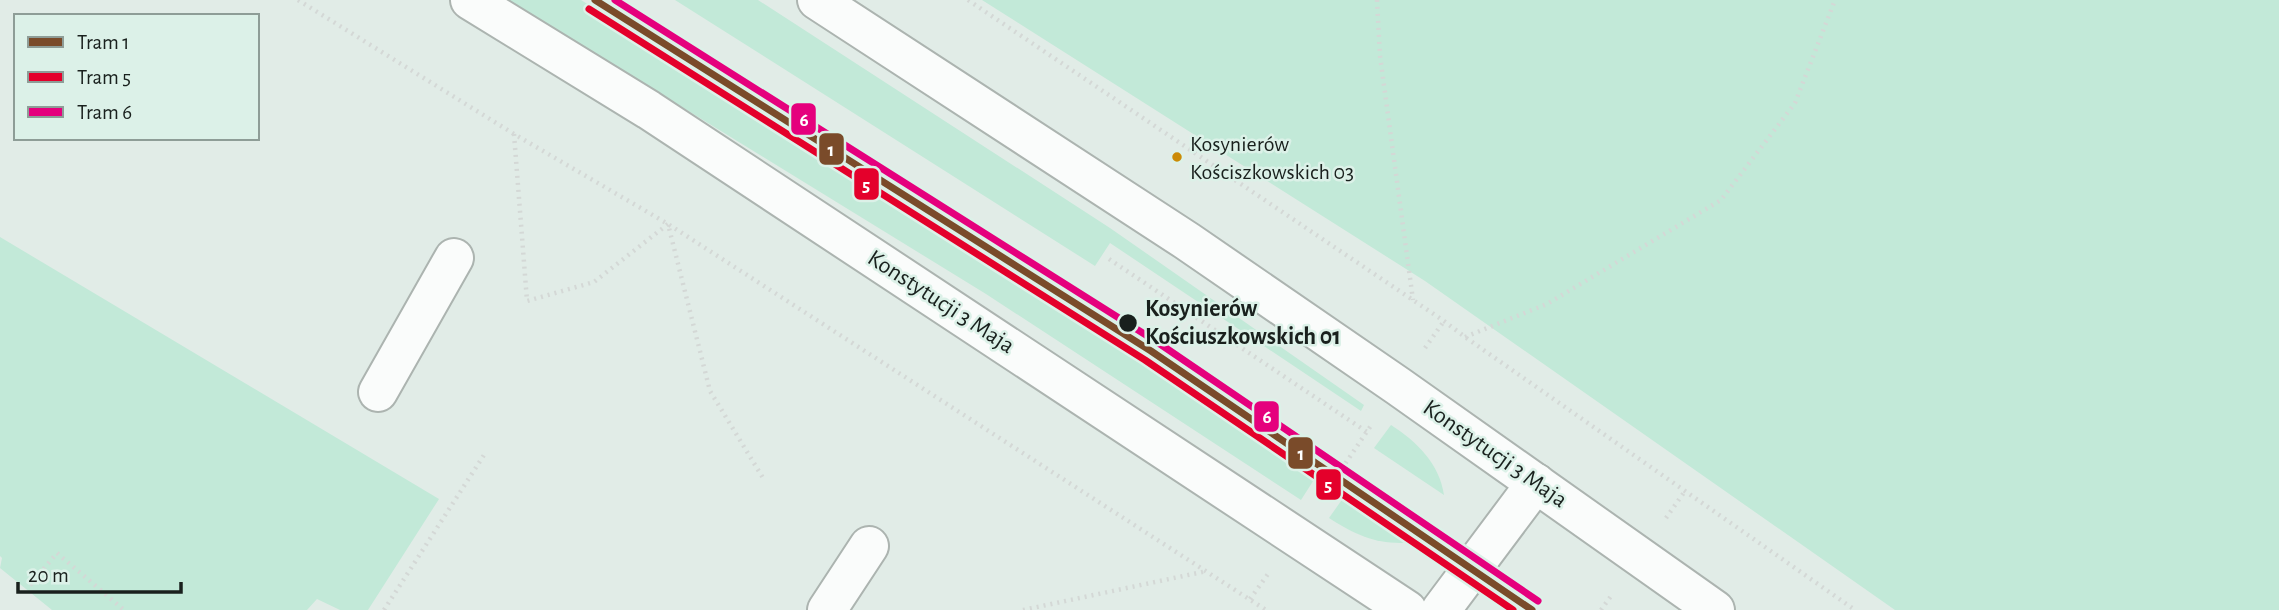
<svg xmlns="http://www.w3.org/2000/svg" width="2279" height="610" font-family="'Alegreya Sans',sans-serif">
<rect width="100%" height="100%" fill="#e1ece7"/>
<g fill="#c2e9d8">
<path d="M508 0H581L855 173 1317 475 1301 500 986 294Z"/>
<path d="M675 0H758L1110 228 1364 405 1361 411 1110 243 1095 266Z"/>
<path d="M982 0H2279V610H1895L1425 281Z"/>
<path d="M0 237 439 499 368 610H340L317 599 307 610H52L0 568 2 558 0 556Z"/>
<path d="M1391 425C1417 442 1439 463 1444 495L1374 448Z"/>
<path d="M1346 494 1416 542C1380 546 1359 537 1329 518Z"/>
</g>
<g fill="none" stroke-linecap="round" stroke-linejoin="round">
<defs>
<g id="minor">
<path d="M470 0 649 110 1407 610"/>
<path d="M817 0 1187 241 1398 386 1715 610"/>
<path d="M378 392 454 258"/>
<path d="M827 610 869 546"/>
<path d="M1441 610 1536 483"/>
</g>
</defs>
<use href="#minor" stroke="#acb4b0" stroke-width="42"/>
<g stroke="#d4d8d6" stroke-width="4.5" stroke-dasharray="2 5" stroke-linecap="butt">
<path d="M298 0 514 134 668 224 1266 610"/>
<path d="M968 0 1444 321 1465 337 1855 610"/>
<path d="M1377 0 1380 56 1413 300"/>
<path d="M514 134 527 301 594 282 668 224 710 391 763 478"/>
<path d="M1109 259 1367 432"/>
<path d="M1465 337 1547 304 1721 200 1795 103 1835 0"/>
<path d="M1425 348 1444 321"/>
<path d="M1322 498 1372 424"/>
<path d="M1666 518 1685 491"/>
<path d="M30 585 57 553 124 610"/>
<path d="M1250 599 1268 574"/>
<path d="M384 610 484 455"/>
<path d="M1023 610 1207 571"/>
<path d="M1601 610 1611 596"/>
</g>
<use href="#minor" stroke="#fafcfb" stroke-width="38"/>
<defs>
<path id="tram-1" d="M595 0 1151 351 1532 610"/>
<path id="tram-2" d="M589 9 1145 360 1513 610"/>
<path id="tram-3" d="M615 0 1157 342 1538 601"/>
</defs>
<use href="#tram-1" stroke="#dcf1e8" stroke-width="12"/>
<use href="#tram-2" stroke="#dcf1e8" stroke-width="12"/>
<use href="#tram-3" stroke="#dcf1e8" stroke-width="12"/>
<use href="#tram-1" stroke="#7a4b2a" stroke-width="7"/>
<use href="#tram-2" stroke="#e4002b" stroke-width="7"/>
<use href="#tram-3" stroke="#e5007d" stroke-width="7"/>
</g>
<circle fill="#cb8b06" stroke="#dcf1e8" stroke-width="2.5" cx="1177" cy="157" r="6"/>
<circle fill="#19201d" stroke="#dcf1e8" stroke-width="2.5" cx="1128" cy="323" r="10"/>
<g text-anchor="middle" dominant-baseline="central" stroke-width="5" stroke-linejoin="round" paint-order="stroke">
<g font-size="22" fill="#19201d" stroke="#dcf1e8" text-anchor="start">
<text x="1190" y="144">Kosynierów<tspan x="1190" dy="28">Kościszkowskich 03</tspan></text>
</g>
<g font-size="24" fill="#19201d" stroke="#dcf1e8">
<text transform="translate(941 302) rotate(33)">Konstytucji 3 Maja</text>
<text transform="translate(1495 454) rotate(35)">Konstytucji 3 Maja</text>
</g>
<g font-size="24" font-weight="bold" fill="#19201d" stroke="#dcf1e8" text-anchor="start">
<text x="1145" y="309">Kosynierów<tspan x="1145" dy="28">Kościuszkowskich 01</tspan></text>
</g>
</g>
<g stroke="#dcf1e8" stroke-width="2.5">
<rect x="790" y="102" width="27" height="34" rx="7" fill="#e5007d"/>
<rect x="818" y="132" width="27" height="34" rx="7" fill="#7a4b2a"/>
<rect x="853" y="167" width="27" height="34" rx="7" fill="#e4002b"/>
<rect x="1253" y="400" width="27" height="33" rx="7" fill="#e5007d"/>
<rect x="1287" y="436" width="27" height="34" rx="7" fill="#7a4b2a"/>
<rect x="1315" y="468" width="27" height="33" rx="7" fill="#e4002b"/>
</g>
<g font-size="19" text-anchor="middle" font-weight="bold" fill="#fff">
<text x="804" y="126">6</text>
<text x="831" y="156">1</text>
<text x="866" y="191">5</text>
<text x="1267" y="423">6</text>
<text x="1301" y="460">1</text>
<text x="1328" y="491">5</text>
</g>
<rect x="14" y="14" width="245" height="126" fill="#dcf1e8" stroke="#8e9d97" stroke-width="2"/>
<rect x="28" y="37" width="35" height="10" fill="#7a4b2a" stroke="#8e9d97" stroke-width="2"/>
<text x="77" y="49" font-size="21" fill="#19201d">Tram 1</text>
<rect x="28" y="72" width="35" height="10" fill="#e4002b" stroke="#8e9d97" stroke-width="2"/>
<text x="77" y="84" font-size="21" fill="#19201d">Tram 5</text>
<rect x="28" y="107" width="35" height="10" fill="#e5007d" stroke="#8e9d97" stroke-width="2"/>
<text x="77" y="119" font-size="21" fill="#19201d">Tram 6</text>
<path d="M18 582v10h163v-10" fill="none" stroke="#19201d" stroke-width="3.5"/>
<text x="28" y="582" font-size="21" fill="#19201d" stroke="#dcf1e8" stroke-width="5" paint-order="stroke">20 m</text>
</svg>
